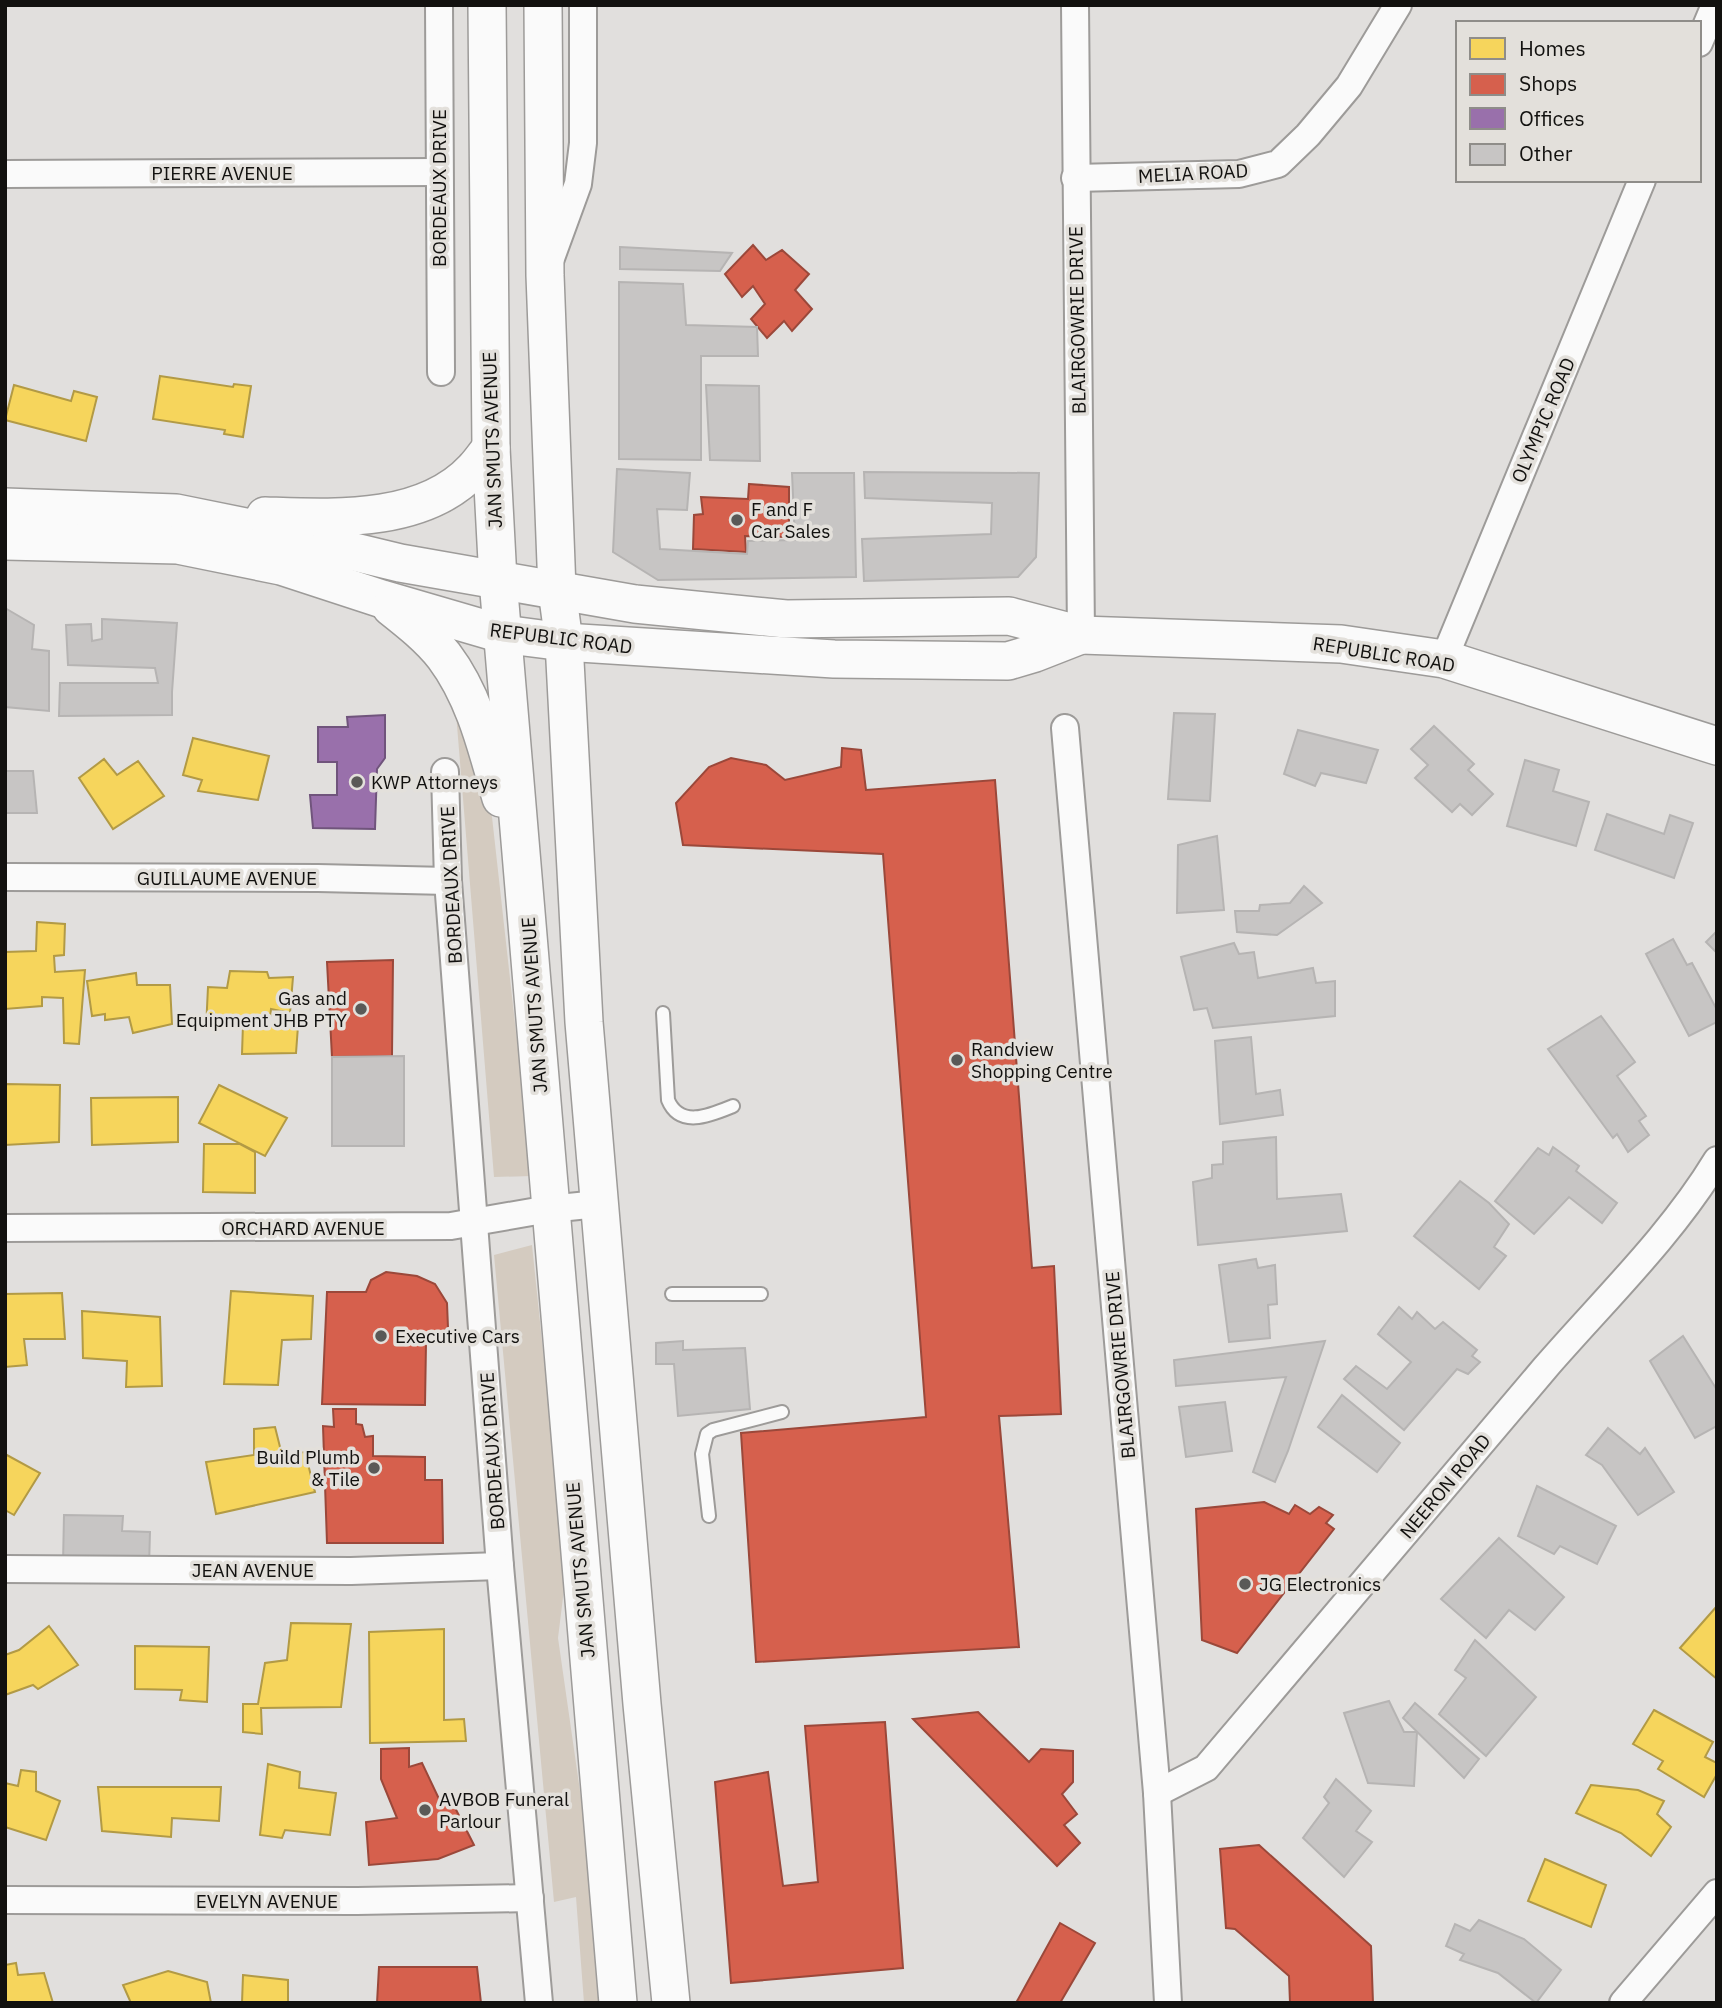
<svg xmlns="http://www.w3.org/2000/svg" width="1722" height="2008" font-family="'IBM Plex Sans',sans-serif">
<rect width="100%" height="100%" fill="#e1dfdd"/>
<g fill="#d4cbc0">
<path d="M456 713 492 817 532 1176 494 1177Z"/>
<path d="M532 1245 566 1573 558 1638 582 1805 599 2003H584L576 1897 554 1902 494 1255Z"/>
</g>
<g fill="#f6d55c" stroke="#b29a45" stroke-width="2">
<path d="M160 376 233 387 234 384 251 386 243 437 224 434 225 430 153 419Z"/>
<path d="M14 385 71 401 74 391 97 397 86 441 5 420Z"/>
<path d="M193 738 269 756 258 800 198 791 202 780 183 775Z"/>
<path d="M104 759 117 775 138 761 164 796 113 829 79 778Z"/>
<path d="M37 922 65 924 64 955 54 956 55 972 85 970 79 1044 64 1043 63 998 42 997V1006L5 1009V952L36 951Z"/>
<path d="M230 971 267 972 269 978 293 977 290 1013 271 1009 270 1018 234 1017 233 1026 206 1029 208 987 227 988Z"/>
<path d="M136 973 137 985H170L172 1024 133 1033 129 1017 105 1020V1014L92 1016 87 981Z"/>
<path d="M243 1024 298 1026 296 1053 242 1054Z"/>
<path d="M5 1084 60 1085 59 1142 5 1145Z"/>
<path d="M219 1085 287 1118 265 1156 199 1123Z"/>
<path d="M178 1097V1142L92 1145 91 1098Z"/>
<path d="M204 1144H240L255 1152V1193L203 1192Z"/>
<path d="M231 1291 313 1296 311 1339 282 1340 278 1385 224 1384Z"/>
<path d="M62 1293 65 1339H24L27 1365 5 1367V1294Z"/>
<path d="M82 1311 160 1317 162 1386 126 1387 127 1361 83 1358Z"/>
<path d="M275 1427 282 1455 305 1452 315 1492 216 1514 206 1462 254 1455V1429Z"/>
<path d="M5 1454 40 1473 14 1515 5 1510Z"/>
<path d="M1717 1606V1679L1680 1648Z"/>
<path d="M291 1623 351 1624 341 1707 261 1708 262 1734 243 1732V1704H258L265 1663 287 1660Z"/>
<path d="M49 1626 78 1665 38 1689 33 1685 5 1695V1655L19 1650Z"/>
<path d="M444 1629V1720L464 1719 466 1741 370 1743 369 1632Z"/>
<path d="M135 1646 209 1647 207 1702 180 1700 182 1690 135 1689Z"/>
<path d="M1654 1710 1713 1742 1705 1757 1717 1763V1774L1704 1797 1658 1769 1663 1761 1633 1744Z"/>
<path d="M268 1764 300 1772 299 1788 336 1793 330 1835 285 1830 282 1838 260 1835Z"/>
<path d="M21 1770 36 1772V1791L60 1801 46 1840 5 1827V1783L18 1786Z"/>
<path d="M1591 1785 1638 1790 1664 1801 1657 1814 1671 1827 1651 1856 1621 1833 1576 1813Z"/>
<path d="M98 1787H221L219 1821 172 1818 171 1837 102 1831Z"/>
<path d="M1545 1859 1606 1885 1591 1927 1528 1901Z"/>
<path d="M16 1963 18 1975 44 1973 53 2003H5V1965Z"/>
<path d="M168 1971 207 1982 211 2003H131L123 1985Z"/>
<path d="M243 1975 288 1980V2003H242Z"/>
</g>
<g fill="#d6604d" stroke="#9b483a" stroke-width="2">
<path d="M753 245 766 260 782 250 809 274 795 290 812 309 792 331 784 321 767 338 751 319 765 304 753 286 742 297 725 274Z"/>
<path d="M749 484 789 487V537L745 536 746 552 693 549 694 515 703 514 701 497 748 499Z"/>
<path d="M842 748 861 750 866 790 995 780 1032 1268 1054 1266 1061 1414 999 1416 1019 1647 756 1662 741 1433 926 1417 883 854 683 845 676 803 709 767 731 758 766 765 785 780 841 767Z"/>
<path d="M393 960 392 1056 332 1057 327 962Z"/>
<path d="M386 1272 417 1276 435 1284 447 1303 448 1328 426 1343 425 1405 322 1404 327 1292H366L371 1280Z"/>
<path d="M333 1409H356V1424L362 1425 365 1437 373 1436V1456L425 1457V1480H442L443 1543H327L323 1426 334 1427Z"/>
<path d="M1264 1502 1289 1514 1295 1505 1310 1514 1319 1507 1333 1515 1326 1523 1334 1529 1237 1653 1202 1640 1196 1509Z"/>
<path d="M978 1712 1029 1762 1041 1749 1073 1751V1782L1062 1794 1077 1814 1064 1825 1080 1843 1057 1866 913 1719Z"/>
<path d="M885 1722 903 1968 731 1983 715 1782 768 1772 783 1886 818 1882 805 1726Z"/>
<path d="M409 1748V1767L422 1763 440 1801 449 1796 474 1845 438 1859 369 1865 366 1822 397 1818 381 1779V1749Z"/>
<path d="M1259 1845 1371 1946 1373 2003H1290L1289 1976 1235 1929 1226 1928 1220 1849Z"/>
<path d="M1060 1923 1095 1943 1060 2003H1016Z"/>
<path d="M379 1967H477L481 2003H377Z"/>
</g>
<path fill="#9970ab" stroke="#70547c" stroke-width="2" d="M385 715V758L377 769 375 829 313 828 310 795H337V762H318V727H348L347 717Z"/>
<g fill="#c7c5c4" stroke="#b6b4b3" stroke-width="2">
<path d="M620 247 732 253 720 271 620 269Z"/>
<path d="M619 282 683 284 686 325 757 327 758 356H701V460L619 459Z"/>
<path d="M706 385 759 386 760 461 710 460Z"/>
<path d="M617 469 690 473 687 510 657 509 660 549 747 554 748 541 795 540 792 473H854L856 577 658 580 613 552Z"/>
<path d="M864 472 1039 473 1036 557 1018 577 864 581 862 539 991 534 992 503 865 498Z"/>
<path d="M5 608 34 625 32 649 49 651V711L5 707Z"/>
<path d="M102 619 177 623 172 692V715L59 716 60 683H158L155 668 68 665 66 625 91 624 92 641 102 639Z"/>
<path d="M1174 713 1215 714 1210 801 1168 799Z"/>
<path d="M1434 726 1474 764 1468 770 1493 794 1472 815 1460 804 1452 812 1415 778 1428 765 1411 749Z"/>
<path d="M1298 730 1378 750 1366 783 1321 773 1315 786 1284 774Z"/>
<path d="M1525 760 1559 770 1553 791 1589 802 1576 846 1507 826Z"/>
<path d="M5 771H33L37 813H5Z"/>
<path d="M1607 814 1664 834 1670 815 1693 823 1674 878 1595 850Z"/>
<path d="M1217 836 1224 910 1177 913 1178 845Z"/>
<path d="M1304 886 1322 903 1277 935 1237 932 1235 911H1259L1260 905 1290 903Z"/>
<path d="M1717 931V953L1706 942Z"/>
<path d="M1673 939 1687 965 1692 963 1717 1010V1022L1689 1036 1646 954Z"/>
<path d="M1234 943 1239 954 1254 952 1258 978 1313 968 1316 983 1335 981V1016L1213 1028 1207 1008 1194 1010 1181 957Z"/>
<path d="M1601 1016 1635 1062 1617 1076 1646 1116 1639 1121 1649 1135 1628 1152 1617 1134 1613 1138 1548 1049Z"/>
<path d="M1251 1037 1256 1094 1280 1090 1283 1115 1220 1124 1215 1041Z"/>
<path d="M404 1056V1146H332V1057Z"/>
<path d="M1276 1137 1277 1199 1341 1194 1347 1231 1198 1245 1193 1182 1212 1178V1165L1223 1164V1142Z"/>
<path d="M1553 1147 1579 1166 1576 1171 1617 1203 1602 1223 1569 1197 1534 1234 1495 1201 1538 1148 1549 1155Z"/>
<path d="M1460 1181 1489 1203 1509 1224 1494 1247 1506 1256 1479 1289 1414 1236Z"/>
<path d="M1256 1259 1258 1268 1275 1265 1277 1304 1268 1305 1270 1338 1229 1342 1219 1265Z"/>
<path d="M1399 1307 1412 1319 1417 1312 1435 1329 1443 1322 1477 1350 1472 1356 1480 1362 1468 1374 1457 1369 1404 1430 1344 1379 1356 1366 1387 1389 1411 1362 1378 1334Z"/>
<path d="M1683 1336 1717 1390V1426L1695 1438 1650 1361Z"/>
<path d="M683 1341V1350L745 1348 750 1409 678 1416 674 1364H656V1343Z"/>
<path d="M1325 1341 1288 1451 1275 1482 1253 1472 1286 1377 1176 1386 1174 1360Z"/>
<path d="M1342 1395 1400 1443 1377 1472 1318 1427Z"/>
<path d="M1225 1402 1232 1451 1186 1457 1179 1407Z"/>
<path d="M1608 1428 1640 1454 1645 1448 1674 1492 1638 1515 1602 1465 1586 1455Z"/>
<path d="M1537 1486 1616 1526 1597 1564 1560 1546 1554 1554 1518 1536Z"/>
<path d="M64 1515 123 1516 122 1531 150 1532 149 1566 63 1564Z"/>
<path d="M1499 1538 1564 1597 1535 1630 1509 1610 1486 1638 1441 1599Z"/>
<path d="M1475 1640 1536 1697 1486 1756 1439 1714 1466 1678 1455 1670Z"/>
<path d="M1389 1701 1404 1732H1417L1414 1786 1368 1783 1344 1713Z"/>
<path d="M1415 1703 1479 1759 1464 1778 1403 1718Z"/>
<path d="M1336 1779 1371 1811 1356 1831 1372 1842 1344 1877 1303 1838 1329 1803 1324 1797Z"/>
<path d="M1479 1920 1524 1939 1561 1970 1536 2003 1498 1973 1460 1960 1464 1954 1446 1946 1455 1924 1470 1931Z"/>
</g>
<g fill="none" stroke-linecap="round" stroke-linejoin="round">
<defs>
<g id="lane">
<path d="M663 1013 668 1100C680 1129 711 1115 733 1106"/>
<path d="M672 1294H761"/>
<path d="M709 1516 702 1454 707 1434 713 1430 782 1412"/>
</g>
<g id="street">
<path d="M439 5 441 372"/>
<path d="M1075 5 1081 635"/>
<path d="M1699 43 1715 5"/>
<path d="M5 174 439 172"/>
<path d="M1075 178 1239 174 1278 164 1308 135 1349 86 1398 5"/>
<path d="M551 258 578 184 583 143V5"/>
<path d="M1444 659 1642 180"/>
<path d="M1065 728 1157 1793 1168 2003"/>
<path d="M445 772 448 881 500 1566 539 2003"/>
<path d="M5 877 318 878 448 881"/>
<path d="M5 1228 451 1226 549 1209 598 1204"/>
<path d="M5 1569 351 1571 500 1566"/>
<path d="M1157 1793 1206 1768C1319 1635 1432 1502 1545 1368 1603 1301 1671 1236 1717 1160"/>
<path d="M5 1900 357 1901 530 1898"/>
<path d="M1623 2003 1717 1893"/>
</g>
<g id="secondary">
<path d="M487 5 491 448 498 580 618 2003"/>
<path d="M543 5 545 275 557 590 564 642 584 1022 642 1704 671 2003"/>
<path d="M5 507 176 513 280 534 400 563 635 604 786 619 1009 616 1081 635 1341 644 1444 659 1717 746"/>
<path d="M265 516C333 518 423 524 474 469 480 463 485 455 491 448"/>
<path d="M5 541 178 545 281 566 382 599 502 634 564 642 834 659 1008 661 1035 653 1081 635"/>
<path d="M391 607C410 622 429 637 444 656 475 697 487 749 501 798"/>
</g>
</defs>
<use href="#lane" stroke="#9d9b99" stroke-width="16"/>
<use href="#street" stroke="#9d9b99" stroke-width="30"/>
<use href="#secondary" stroke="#9d9b99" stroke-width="40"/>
<use href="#lane" stroke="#fafafa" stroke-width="12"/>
<use href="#street" stroke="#fafafa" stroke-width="26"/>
<use href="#secondary" stroke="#fafafa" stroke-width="37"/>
</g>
<g fill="#5a5957" stroke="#e3e0db" stroke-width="2.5">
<circle cx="737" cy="520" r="7"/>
<circle cx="357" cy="782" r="7"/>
<circle cx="361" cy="1009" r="7"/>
<circle cx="957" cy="1060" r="7"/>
<circle cx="381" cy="1336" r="7"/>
<circle cx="374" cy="1468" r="7"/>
<circle cx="1245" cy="1584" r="7"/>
<circle cx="425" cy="1810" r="7"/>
</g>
<g text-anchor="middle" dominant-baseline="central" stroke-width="7" stroke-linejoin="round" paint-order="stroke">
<g font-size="19" fill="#12110f" stroke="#e3e0db">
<text x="222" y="173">PIERRE AVENUE</text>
<text transform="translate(1193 173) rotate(-3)">MELIA ROAD</text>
<text transform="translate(439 188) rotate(-90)">BORDEAUX DRIVE</text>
<text transform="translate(1077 320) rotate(-91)">BLAIRGOWRIE DRIVE</text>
<text transform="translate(1543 420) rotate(-67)">OLYMPIC ROAD</text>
<text transform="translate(492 440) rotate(-92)">JAN SMUTS AVENUE</text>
<text transform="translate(561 638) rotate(7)">REPUBLIC ROAD</text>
<text transform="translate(1384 654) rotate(9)">REPUBLIC ROAD</text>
<text x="227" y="878">GUILLAUME AVENUE</text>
<text transform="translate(451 885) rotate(-93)">BORDEAUX DRIVE</text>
<text transform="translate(534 1005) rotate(-94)">JAN SMUTS AVENUE</text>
<text x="303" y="1228">ORCHARD AVENUE</text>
<text transform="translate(1120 1365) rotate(-95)">BLAIRGOWRIE DRIVE</text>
<text transform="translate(492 1451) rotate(-94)">BORDEAUX DRIVE</text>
<text transform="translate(1445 1486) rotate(-50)">NEERON ROAD</text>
<text x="253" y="1570">JEAN AVENUE</text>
<text transform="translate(580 1570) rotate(-95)">JAN SMUTS AVENUE</text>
<text x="267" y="1901">EVELYN AVENUE</text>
</g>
<g font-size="19" fill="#12110f" stroke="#e3e0db" text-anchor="start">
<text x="751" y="509">F and F<tspan x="751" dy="22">Car Sales</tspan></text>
<text x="371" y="782">KWP Attorneys</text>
<text x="347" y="998" text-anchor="end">Gas and<tspan x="347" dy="22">Equipment JHB PTY</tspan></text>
<text x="971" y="1049">Randview<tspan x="971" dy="22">Shopping Centre</tspan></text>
<text x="395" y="1336">Executive Cars</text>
<text x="360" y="1457" text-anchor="end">Build Plumb<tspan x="360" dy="22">&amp; Tile</tspan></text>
<text x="1259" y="1584">JG Electronics</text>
<text x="439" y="1799">AVBOB Funeral<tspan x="439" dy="22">Parlour</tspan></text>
</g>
</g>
<rect width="1722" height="2008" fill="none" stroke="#12110f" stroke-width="14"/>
<rect x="1456" y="21" width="245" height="161" fill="#e3e0db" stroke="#8f8d89" stroke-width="2"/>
<rect x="1470" y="38" width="35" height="21" fill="#f6d55c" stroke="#8f8d89" stroke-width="2"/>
<text x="1519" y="56" font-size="21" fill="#12110f">Homes</text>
<rect x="1470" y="74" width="35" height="21" fill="#d6604d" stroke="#8f8d89" stroke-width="2"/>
<text x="1519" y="91" font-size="21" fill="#12110f">Shops</text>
<rect x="1470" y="108" width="35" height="21" fill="#9970ab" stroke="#8f8d89" stroke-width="2"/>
<text x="1519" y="126" font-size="21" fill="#12110f">Offices</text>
<rect x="1470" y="144" width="35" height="21" fill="#c7c5c4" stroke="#8f8d89" stroke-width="2"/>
<text x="1519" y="161" font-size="21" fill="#12110f">Other</text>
</svg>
